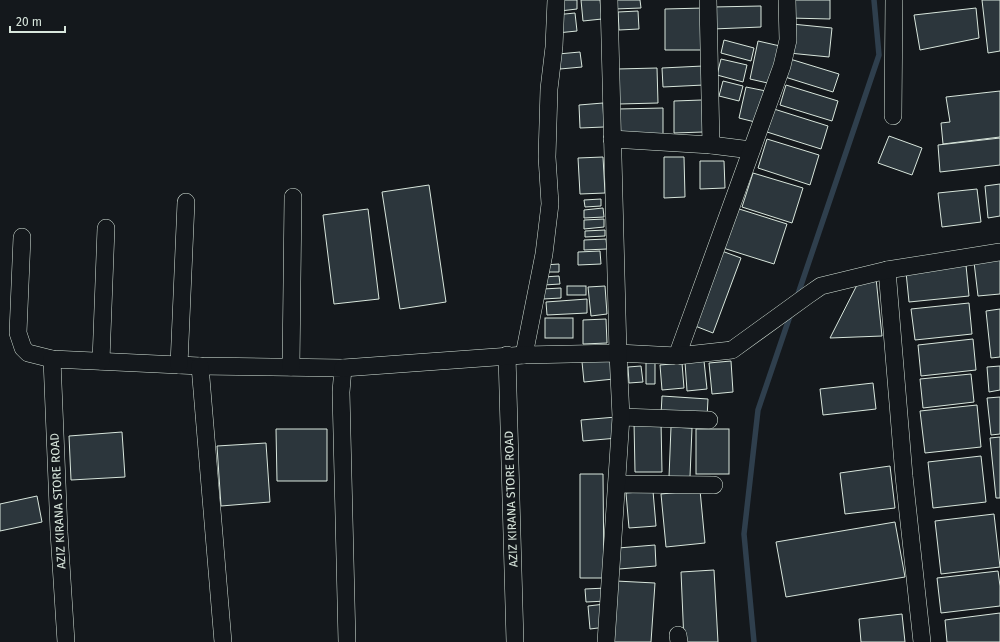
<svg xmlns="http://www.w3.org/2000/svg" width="1000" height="642" font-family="'Fira Sans',sans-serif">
<rect width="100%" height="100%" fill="#14181c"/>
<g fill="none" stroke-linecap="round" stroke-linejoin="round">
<g stroke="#2f3f4d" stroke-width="5.5">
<path d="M797 297 879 55 874 0"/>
<path d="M754 642 744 534 758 410 791 313"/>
</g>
</g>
<g fill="#2c363c" stroke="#d8e6dc">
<path d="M559 0H577V9L560 11Z"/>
<path d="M581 0H600L602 19 583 21Z"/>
<path d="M615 0H640L641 8 615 9Z"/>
<path d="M789 0H830V19L789 18Z"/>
<path d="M982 0H1000V51L988 53Z"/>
<path d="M761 6V27L713 29V7Z"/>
<path d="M704 8V50H665V9Z"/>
<path d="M976 8 979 38 920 50 914 15Z"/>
<path d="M638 11 639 29 619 30 618 12Z"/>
<path d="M575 13 577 31 557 33 555 15Z"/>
<path d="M792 24 832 28 829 57 789 53Z"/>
<path d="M724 40 754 48 751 61 721 53Z"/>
<path d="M758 41 780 46 772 84 750 79Z"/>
<path d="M580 52 582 67 560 69 558 54Z"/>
<path d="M721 59 747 65 743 82 717 75Z"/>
<path d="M790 59 839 74 833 92 785 77Z"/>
<path d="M703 66 704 85 663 87 662 68Z"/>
<path d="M657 68 658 103 619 104 617 69Z"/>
<path d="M723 81 743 86 739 101 719 96Z"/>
<path d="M786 85 838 101 832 121 780 105Z"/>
<path d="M746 87 766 91 759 123 739 118Z"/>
<path d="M1000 91V137L943 144 941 123 950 122 946 97Z"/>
<path d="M702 100 703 132 674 133V101Z"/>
<path d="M603 103 604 127 580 128 579 105Z"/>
<path d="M663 108V136L618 137V109Z"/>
<path d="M774 109 828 126 821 149 767 132Z"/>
<path d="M889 136 922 148 912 175 878 163Z"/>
<path d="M1000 138V165L940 172 938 145Z"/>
<path d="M767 139 819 155 810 185 758 168Z"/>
<path d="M603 157 605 193 580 194 578 158Z"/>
<path d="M664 157H684L685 197 664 198Z"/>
<path d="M700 161H724L725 188 700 189Z"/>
<path d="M753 173 803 188 792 223 742 207Z"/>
<path d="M1000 184V216L988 218 985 186Z"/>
<path d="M429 185 446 302 400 309 382 192Z"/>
<path d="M977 189 981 222 942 227 938 193Z"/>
<path d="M601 199V206L585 207 584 200Z"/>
<path d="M603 208 604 217 584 218V210Z"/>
<path d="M736 208 787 224 774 264 723 248Z"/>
<path d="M368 209 379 299 334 304 323 215Z"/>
<path d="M604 219V227L584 229V220Z"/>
<path d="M605 230V236L585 237V231Z"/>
<path d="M606 239 607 249 584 250V240Z"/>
<path d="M719 250 741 258 713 333 690 324Z"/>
<path d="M600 251 601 264 578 265V252Z"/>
<path d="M1000 259V294L978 296 974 262Z"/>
<path d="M559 264V272H545L544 265Z"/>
<path d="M966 265 969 296 909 302 906 272Z"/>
<path d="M559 276 560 284 544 285 543 277Z"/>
<path d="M876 278 882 336 830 338 859 281Z"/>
<rect x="567" y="286" width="19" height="9"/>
<path d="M605 286 607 314 591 316 588 287Z"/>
<path d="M561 288V298L543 299V289Z"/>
<path d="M587 299V313L547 315 546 302Z"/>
<path d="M969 303 972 334 915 340 911 309Z"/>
<path d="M1000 309V357L991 358 986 311Z"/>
<rect x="545" y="318" width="28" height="20"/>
<path d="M606 319 607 343 583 344V320Z"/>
<path d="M973 339 976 370 921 376 918 345Z"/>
<path d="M612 359 614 379 584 382 582 362Z"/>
<path d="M655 359V384H646V360Z"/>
<path d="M704 361 707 389 687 391 685 362Z"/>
<path d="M731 361 733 392 712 394 709 363Z"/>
<path d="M682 363 684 388 662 390 660 365Z"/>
<path d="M641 366 643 382 629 383 628 367Z"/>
<path d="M1000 366V390L989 392 987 367Z"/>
<path d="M971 374 974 402 923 408 920 379Z"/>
<path d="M873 383 876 409 823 415 820 389Z"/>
<path d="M662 396 708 399 707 418 661 415Z"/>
<path d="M1000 397V434L991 435 987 398Z"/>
<path d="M977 405 981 447 925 453 920 411Z"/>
<path d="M616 417 618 438 583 441 581 420Z"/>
<path d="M634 422H661L662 472H635Z"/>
<path d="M671 427 692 428 690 477H669Z"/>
<path d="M276 429H327V481H277Z"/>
<rect x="696" y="429" width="33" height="45"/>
<path d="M122 432 125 477 71 480 69 436Z"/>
<path d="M1000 437V498H996L990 438Z"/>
<path d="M266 443 270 502 221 506 217 446Z"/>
<path d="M981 456 986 502 933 508 928 462Z"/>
<path d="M890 466 895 508 845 514 840 473Z"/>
<path d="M580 474H603L604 578H580Z"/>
<path d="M700 490 705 543 666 547 661 494Z"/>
<path d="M653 491 656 526 629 528 626 493Z"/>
<path d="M37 496 42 522 0 531V504Z"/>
<path d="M994 514 1000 567 941 574 935 521Z"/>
<path d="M895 522 905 577 786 597 776 542Z"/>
<path d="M655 545 656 566 619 569 618 548Z"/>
<path d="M714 570 718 642H684L681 572Z"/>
<path d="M998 571 1000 586V606L941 613 937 578Z"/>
<path d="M616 581 655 583 651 642H612Z"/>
<path d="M606 588 607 601 586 602 585 589Z"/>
<path d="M605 604 606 627 590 629 588 606Z"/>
<path d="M1000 613V642H947L945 620Z"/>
<path d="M902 614 905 642H861L859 619Z"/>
</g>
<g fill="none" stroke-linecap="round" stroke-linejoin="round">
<defs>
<g id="minor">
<path d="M708 0 711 145"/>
<path d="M893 116 894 0"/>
<path d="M612 139 711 145 751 150"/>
<path d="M22 237 18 333 23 348 28 353 52 359 200 366 343 368 341 392 347 642"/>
<path d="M887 270 904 476 922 642"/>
<path d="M507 355 515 642"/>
<path d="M524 355 544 254 550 204 547 157 549 89 554 47 556 0"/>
<path d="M677 356 782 66 788 40 787 0"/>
<path d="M52 359 59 532 66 642"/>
<path d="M101 361 106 228"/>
<path d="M179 365 186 202"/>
<path d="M200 366 223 642"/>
<path d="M291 367 293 197"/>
<path d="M343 368 524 355 618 353 677 356 732 350 808 295 821 286 887 270 1000 252"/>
<path d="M621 417 709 420"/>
<path d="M617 484 714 485"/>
<path d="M678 635 679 642"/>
<path d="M606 642 621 417 618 353 609 0"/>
</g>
</defs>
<use href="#minor" stroke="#d8e6dc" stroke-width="18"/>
<use href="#minor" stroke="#14181c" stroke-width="17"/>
</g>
<g text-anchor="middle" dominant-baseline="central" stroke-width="3" stroke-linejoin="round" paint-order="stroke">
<g font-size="12" fill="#d8e6dc" stroke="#14181c">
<text transform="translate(511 499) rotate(-92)">AZIZ KIRANA STORE ROAD</text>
<text transform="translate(58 501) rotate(-93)">AZIZ KIRANA STORE ROAD</text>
</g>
</g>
<path d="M10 26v6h55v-6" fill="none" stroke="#d8e6dc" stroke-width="2"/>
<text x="16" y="26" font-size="12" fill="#d8e6dc" stroke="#14181c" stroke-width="3" paint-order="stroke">20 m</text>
</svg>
